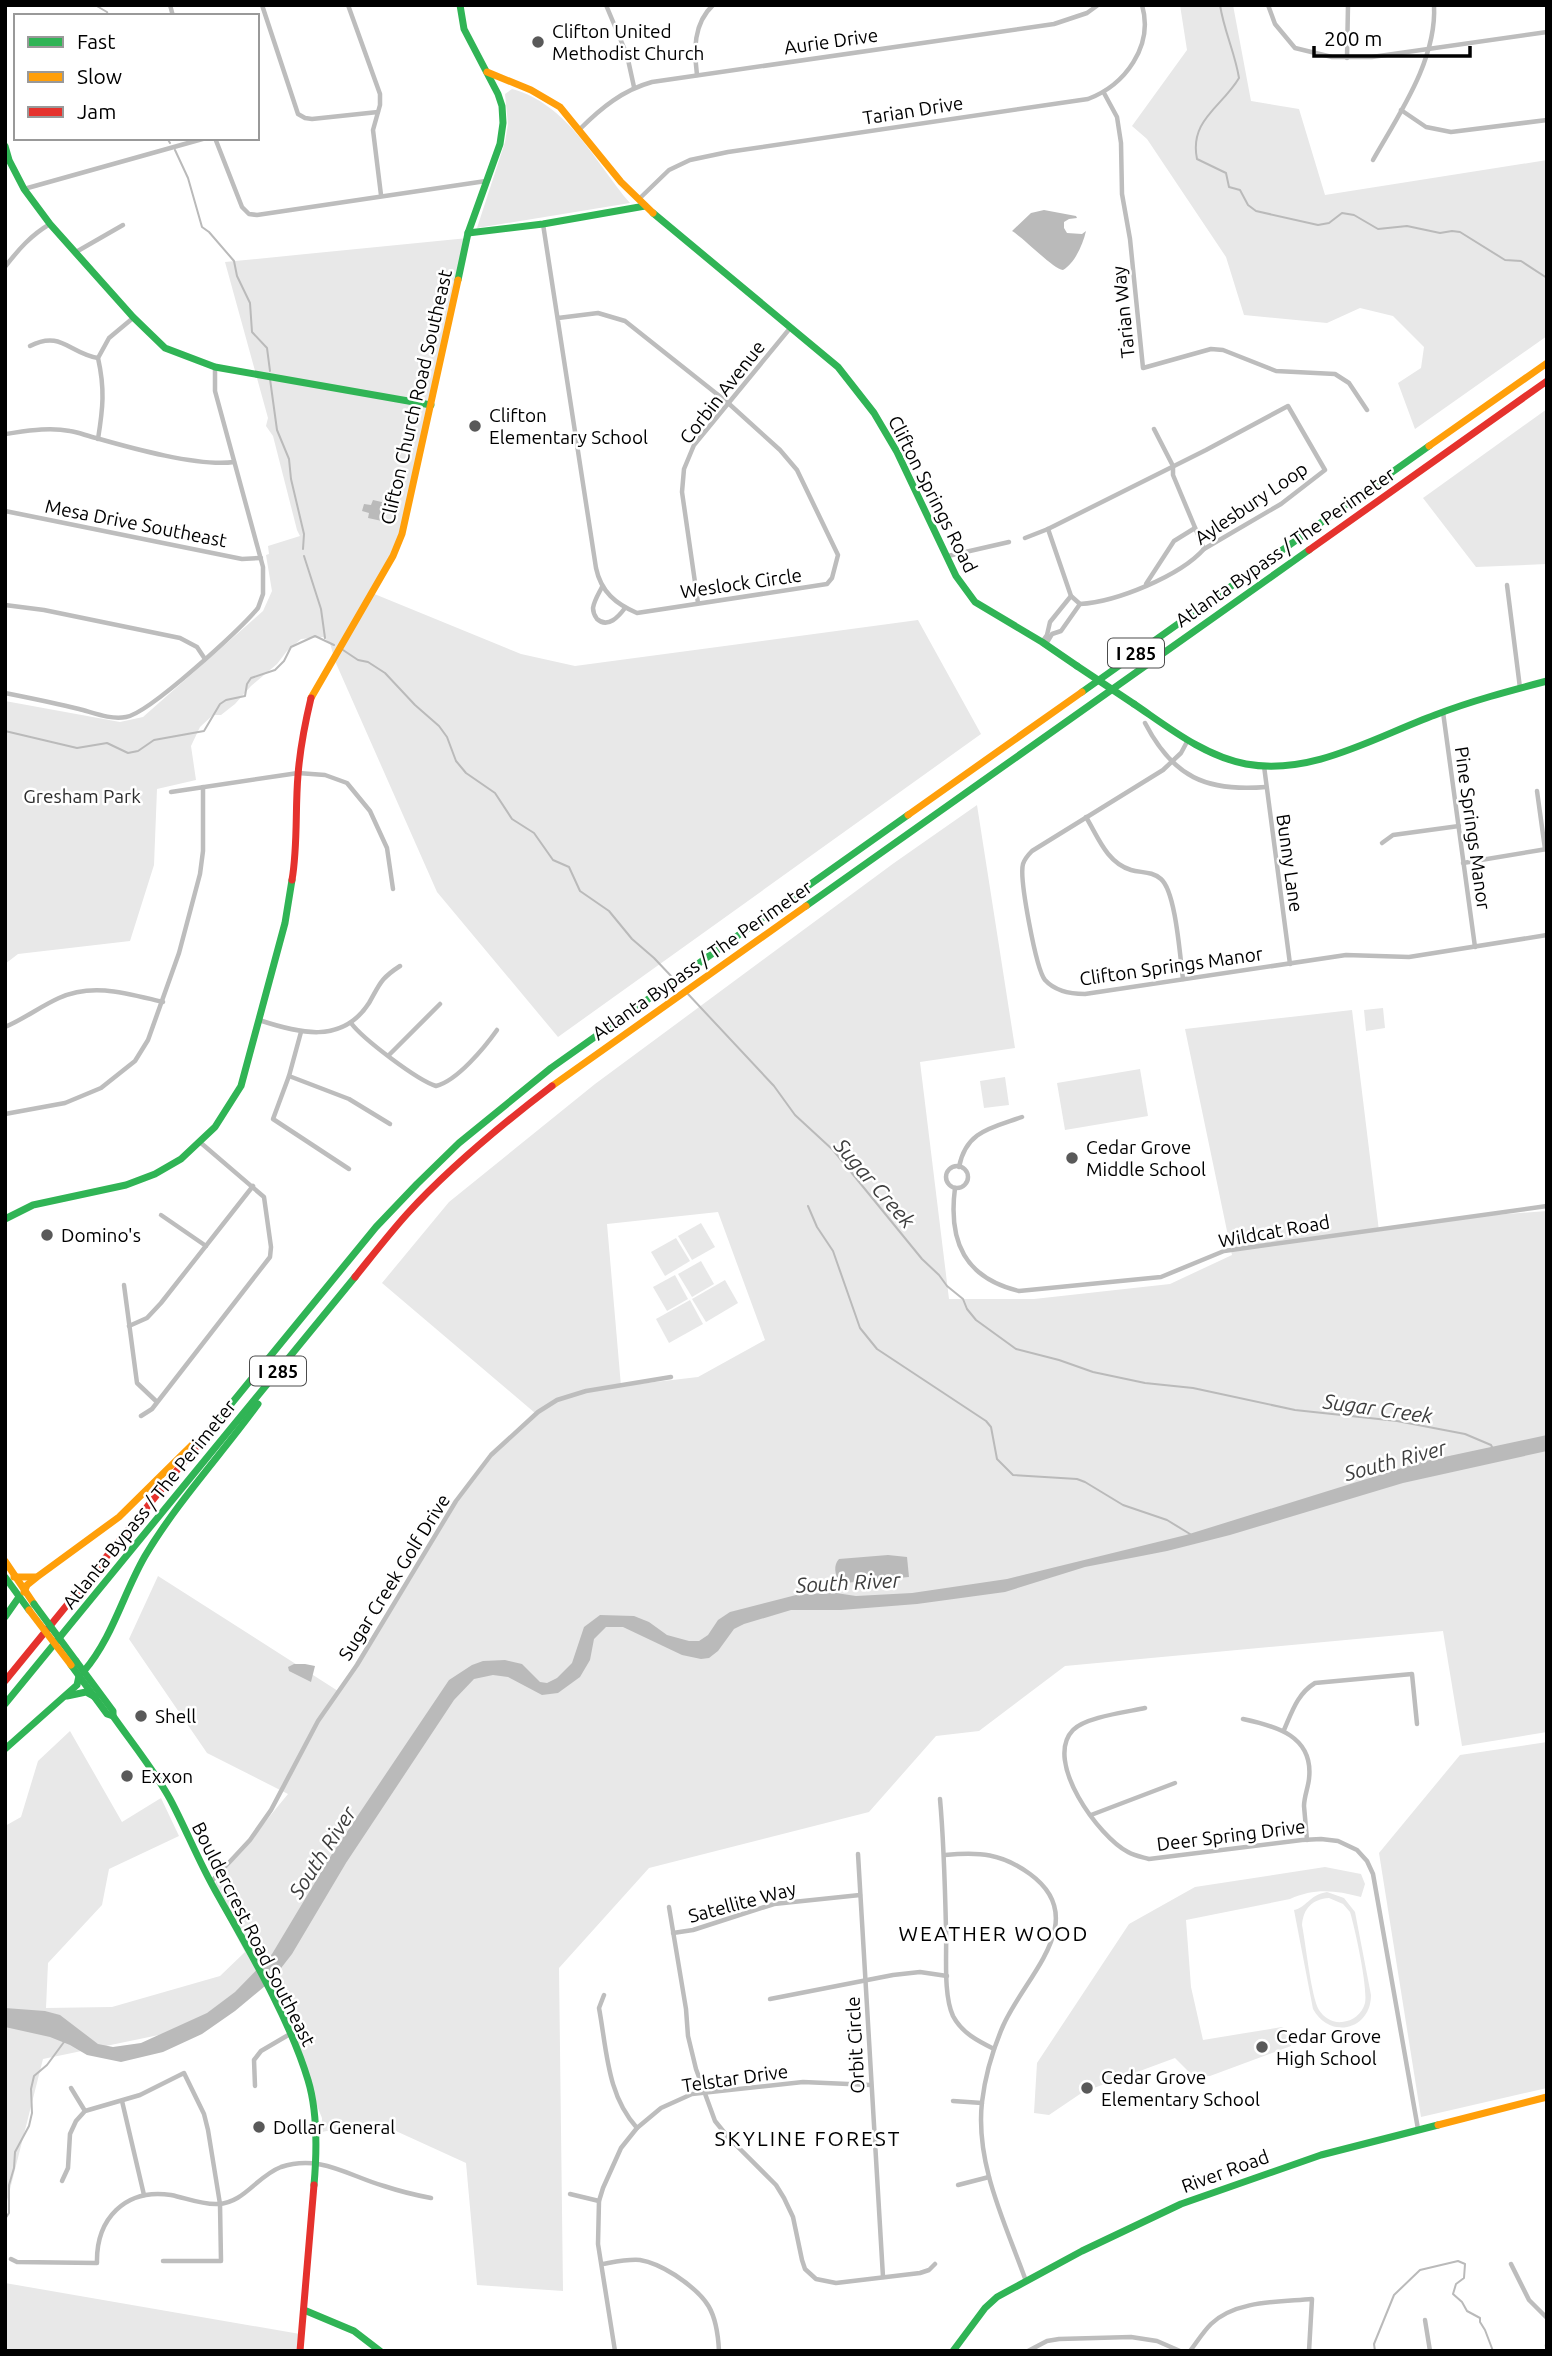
<svg xmlns="http://www.w3.org/2000/svg" width="1552" height="2356" font-family="Ubuntu,sans-serif">
<rect width="100%" height="100%" fill="#fff"/>
<g fill="#e8e8e8" fill-rule="evenodd">
<path d="M1180 5H1233L1251 101 1299 109 1325 195 1547 160V336L1415 429 1398 383 1421 368 1424 347 1393 316 1360 308 1327 323 1244 315 1226 257 1147 139 1132 126 1187 50Z"/>
<path d="M512 89C568 104 595 162 630 203L477 228 505 142 508 124 505 94Z"/>
<path d="M468 238 400 544 372 593 521 654 575 666 918 620 981 734 558 1037 437 892 335 661 330 643 323 637 301 639 287 651 277 664 251 686 235 704 221 715H213L200 727 191 746 196 780 157 789 154 865 130 941 18 954 5 964V701L120 722 143 717 263 611 272 591 266 555 269 554 268 546 300 536 297 530 273 436 266 426 268 418 225 262Z"/>
<path d="M1547 409V564L1476 567 1423 498Z"/>
<path d="M977 805 1015 1048 920 1062 949 1299H1034L1170 1284 1232 1255 1185 1029 1352 1010 1379 1231 1456 1218 1547 1211V1732L1462 1746 1443 1631 1065 1666 979 1731 936 1736 869 1812 649 1868 559 1968 563 2291 477 2285 466 2163 374 2121 322 2132V2118L267 1984 212 2024 43 2059 5 2209V1826L21 1817 38 1761 70 1731 122 1822 161 1798 179 1836 109 1869 102 1905 48 1963 46 2008 112 2007 220 1976 245 1952 211 1888 288 1794 207 1753 129 1639 158 1576 338 1691 462 1491 502 1444 535 1413 382 1283 449 1202 595 1084 894 863ZM718 1212 765 1340 698 1377 621 1386 607 1224Z"/>
<path d="M1383 1008 1385 1028 1366 1031 1364 1010Z"/>
<path d="M1140 1069 1148 1116 1065 1130 1057 1083Z"/>
<path d="M1005 1077 1009 1105 984 1108 980 1081Z"/>
<path d="M701 1223 715 1247 692 1260 678 1236Z"/>
<path d="M676 1238 690 1261 665 1276 651 1252Z"/>
<path d="M701 1261 714 1284 692 1297 678 1274Z"/>
<path d="M675 1275 688 1299 667 1311 653 1287Z"/>
<path d="M725 1280 738 1303 706 1322 692 1299Z"/>
<path d="M690 1300 703 1324 669 1343 656 1319Z"/>
<path d="M1547 1742V2088L1421 2117 1379 1853 1460 1755Z"/>
<path d="M1325 1867 1361 1874 1365 1884 1361 1897C1335 1890 1314 1888 1290 1899L1186 1920 1191 1987 1203 2040 1282 2027 1292 2033 1291 2046 1210 2076H1193L1175 2058 1083 2092 1049 2115 1034 2113 1037 2063 1129 1924 1195 1887Z"/>
<path d="M1327 1892 1344 1898 1355 1912 1371 1995C1371 2030 1330 2040 1313 2009L1294 1910C1306 1908 1309 1895 1327 1892ZM1329 1898 1343 1904 1350 1912C1355 1928 1368 1988 1365 2003 1362 2014 1353 2021 1342 2022 1333 2023 1324 2018 1319 2010 1311 1996 1306 1945 1302 1925 1303 1909 1312 1899 1329 1898Z"/>
<path d="M5 2283 300 2334 298 2351H5Z"/>
</g>
<g fill="#bababa">
<path d="M1044 210 1076 216 1077 218 1069 219 1064 222V228L1067 233 1082 234 1086 231C1083 244 1075 263 1063 270 1053 269 1024 238 1012 231L1031 213Z"/>
<path d="M373 500 386 503 382 521 368 518 369 513 362 511 364 504 371 505Z"/>
<path d="M1547 1435V1451L1403 1483 1230 1535 1167 1551 1085 1567 1005 1592 917 1604 841 1610H791L744 1624 734 1629 718 1651 709 1658 701 1659 682 1655 623 1627H606L594 1639 590 1660 580 1677 558 1693 542 1695 508 1677 493 1675 474 1679 454 1700 346 1863 292 1954 271 1981 235 2011 202 2034 163 2052 121 2062 87 2055 70 2045 50 2037 5 2027V2008L45 2011 60 2015 98 2044 113 2047 141 2043 207 2013 235 1992 272 1954 332 1854 449 1680 472 1665 483 1661 505 1660 522 1664 540 1682 547 1683 557 1678 572 1663 584 1627 600 1615 634 1616 649 1622 667 1635 689 1641H699L708 1635 718 1620 730 1612 800 1594 836 1593 856 1596 912 1593 1007 1579 1186 1535 1421 1462Z"/>
<path d="M888 1555 907 1557 909 1577 845 1583 839 1581C835 1575 833 1565 839 1559Z"/>
<path d="M294 1664H305L315 1666 311 1682 289 1671 288 1667Z"/>
</g>
<g fill="none" stroke-linecap="round" stroke-linejoin="round">
<g stroke="#bababa" stroke-width="2">
<path d="M95 5 107 12 108 16"/>
<path d="M1220 5C1224 31 1235 53 1239 78 1222 107 1189 120 1197 159L1226 173 1229 187 1240 190 1248 205 1256 211 1318 225 1329 223 1342 213 1354 215 1378 229 1407 226 1440 233 1452 231 1460 232 1505 260 1521 261 1547 278"/>
<path d="M167 138 170 143"/>
<path d="M175 150 188 178 202 227 209 232 234 261 237 276 250 303 252 332 267 348 270 371"/>
<path d="M270 379 277 430 289 459 291 479 304 534 303 549"/>
<path d="M304 556 321 609 325 638"/>
<path d="M343 650 358 660 368 662 385 673 415 705 439 726 447 737 456 761 466 773 495 793 512 819 534 833 553 860 569 867 580 891 609 911 632 939 654 958 672 977"/>
<path d="M5 731 77 748 107 743 128 753 138 751 154 740 204 731 220 704 226 700 245 696 247 684 251 678 275 670 284 661 291 647 315 636 334 645"/>
<path d="M688 994 774 1086 795 1115 833 1150 922 1259 939 1275 947 1286 963 1299 967 1309 976 1320 1016 1349 1059 1360 1093 1372 1145 1383 1193 1388 1295 1410 1397 1421 1465 1434 1491 1445 1492 1447"/>
<path d="M808 1206 817 1227 833 1251 860 1328 877 1349 986 1421 991 1427 997 1459 1013 1475 1077 1479 1085 1482 1123 1505 1167 1520 1190 1534"/>
<path d="M5 2219 9 2213V2185L14 2168 15 2152 29 2126 32 2113 31 2089 34 2076 47 2065 64 2042"/>
<path d="M1375 2351 1374 2344 1394 2295 1420 2270 1458 2261 1465 2264 1464 2278 1456 2284 1453 2294 1462 2302 1467 2311 1480 2318V2322L1485 2330 1493 2351"/>
</g>
<g stroke="#bdbdbd" stroke-width="4.5">
<path d="M170 5 173 16"/>
<path d="M262 5 298 114 305 118 312 119 378 112"/>
<path d="M348 5 380 94V105L373 130 381 195"/>
<path d="M606 5 627 55 634 87"/>
<path d="M1268 5 1275 24 1295 48 1332 57H1372L1547 32"/>
<path d="M1347 58 1348 5"/>
<path d="M697 75C694 50 693 24 713 5"/>
<path d="M1104 93 1117 117 1121 143 1122 194 1130 239 1143 368 1211 349 1223 350 1276 371 1335 374 1349 383 1367 410"/>
<path d="M1401 110 1426 127 1451 132 1547 120"/>
<path d="M580 129C601 108 623 90 652 82L1054 24 1087 13 1098 5"/>
<path d="M215 138 242 207 249 214 257 215 486 181"/>
<path d="M1373 160C1399 114 1437 60 1434 5"/>
<path d="M24 189 206 138"/>
<path d="M639 199 669 170 690 160 728 152 1088 99C1125 85 1154 46 1142 5"/>
<path d="M543 224 596 568C601 592 616 604 637 613L827 584 832 578 838 555 797 470 780 450 727 402 625 321 598 313 558 318"/>
<path d="M76 252 123 225"/>
<path d="M5 267C18 250 31 235 50 224"/>
<path d="M30 346C61 330 69 353 98 358"/>
<path d="M1154 429 1173 466V475L1204 549"/>
<path d="M5 434C27 431 48 427 70 431 78 432 87 436 96 438 131 448 199 467 234 462"/>
<path d="M98 439C103 408 105 389 98 358L109 338 133 318"/>
<path d="M5 511 242 559 261 558"/>
<path d="M1048 529 1071 596 1080 604"/>
<path d="M1025 538 1048 529 1206 450 1288 406 1325 470 1281 504 1204 549C1180 576 1116 602 1080 604L1061 631 1052 634 1046 644"/>
<path d="M948 556 1009 542"/>
<path d="M1146 584 1174 541 1195 528"/>
<path d="M1507 585 1520 688"/>
<path d="M602 587C599 593 594 601 593 608 593 613 594 615 597 619 608 629 619 616 625 608"/>
<path d="M698 603 682 492 684 469 694 445 791 327"/>
<path d="M5 605 44 610 180 638 197 647 205 659"/>
<path d="M1042 642 1047 635 1050 622 1071 596"/>
<path d="M5 693C30 698 55 703 79 709 94 713 111 720 126 717 150 713 240 629 258 608L263 594V567L215 391V368"/>
<path d="M1443 712 1475 947"/>
<path d="M1145 723C1173 777 1206 792 1266 787"/>
<path d="M1188 740 1181 753 1163 770 1032 851C1028 855 1025 858 1023 864 1019 878 1036 969 1045 980 1056 992 1071 994 1085 994L1346 955 1409 957 1547 935"/>
<path d="M1264 766 1290 964"/>
<path d="M1537 791 1545 849"/>
<path d="M171 792 298 773 325 775 347 783 370 811 387 848 393 889"/>
<path d="M1086 817C1098 837 1107 863 1131 870 1141 873 1152 871 1161 879 1176 892 1180 958 1183 979"/>
<path d="M1382 843 1393 835 1459 826"/>
<path d="M1463 863 1547 849"/>
<path d="M259 1020C298 1033 342 1045 369 1003 380 984 380 979 400 966"/>
<path d="M351 1023C363 1039 417 1080 436 1086 457 1081 485 1047 497 1030"/>
<path d="M5 1027C24 1019 41 1006 59 998 93 982 129 994 163 1002"/>
<path d="M301 1032 289 1076 273 1119 349 1169"/>
<path d="M389 1055 440 1004"/>
<path d="M289 1076 349 1099 390 1124"/>
<path d="M5 1114 65 1103 101 1088 135 1061 148 1040 179 953 200 874 203 851V787"/>
<circle cx="957" cy="1177" r="11"/>
<path d="M959 1167C966 1131 991 1128 1022 1117"/>
<path d="M955 1188C948 1242 965 1278 1019 1291L1161 1277 1224 1251 1547 1206"/>
<path d="M161 1215 206 1246"/>
<path d="M124 1285 137 1383 157 1402"/>
<path d="M129 1326 147 1318 161 1303 253 1186"/>
<path d="M141 1416 152 1409 270 1257 271 1247 264 1197 201 1143"/>
<path d="M1145 1708C1127 1712 1085 1717 1073 1730 1043 1761 1099 1837 1128 1852 1135 1856 1142 1857 1149 1859L1302 1840 1321 1839 1338 1841 1357 1850 1367 1861 1373 1874 1418 2129"/>
<path d="M1243 1719C1276 1726 1314 1736 1309 1779 1308 1788 1304 1797 1304 1806 1305 1817 1306 1828 1307 1840"/>
<path d="M1284 1730C1292 1712 1297 1694 1315 1683L1412 1674 1417 1724"/>
<path d="M940 1799C944 1843 945 1886 946 1929 947 1954 943 1994 953 2016 962 2033 978 2041 994 2049"/>
<path d="M1091 1815 1175 1783"/>
<path d="M858 1854 883 2277"/>
<path d="M945 1855C980 1852 1001 1853 1030 1874 1093 1920 1024 1977 1003 2026 993 2049 985 2077 982 2102 975 2164 1006 2225 1026 2281"/>
<path d="M211 1882 250 1840 271 1810 318 1721 357 1665 456 1501 491 1455 538 1412 557 1400 586 1391 671 1377"/>
<path d="M669 1907 686 2009 688 2036 696 2069 715 2121 728 2137 776 2185 784 2198 793 2217 802 2260 805 2269 816 2279 836 2283 920 2273 929 2270 935 2264"/>
<path d="M673 1933 693 1930 774 1904 860 1895"/>
<path d="M604 1995 599 2008C607 2051 607 2095 637 2128"/>
<path d="M770 1999 893 1975 920 1972 947 1976"/>
<path d="M255 2086 254 2060 261 2051 290 2034"/>
<path d="M71 2088 85 2111"/>
<path d="M122 2101 144 2195"/>
<path d="M953 2101 982 2103"/>
<path d="M62 2181 68 2168 70 2134 76 2121 85 2111 140 2095 184 2073 204 2114 208 2130 220 2204 221 2261H163"/>
<path d="M958 2185 989 2177"/>
<path d="M570 2194 599 2201"/>
<path d="M11 2259 17 2262 97 2263C96 2219 125 2188 171 2195 186 2198 202 2205 218 2204 244 2203 257 2176 281 2167 320 2154 349 2176 384 2186 399 2191 415 2195 431 2198"/>
<path d="M602 2264C614 2262 627 2259 640 2260 652 2262 664 2268 675 2275 708 2297 717 2311 719 2351"/>
<path d="M1511 2264 1529 2300 1547 2318"/>
<path d="M1425 2320 1430 2351"/>
<path d="M1547 2346V2345"/>
<path d="M615 2351 598 2244 599 2201 603 2188 621 2148 637 2128 661 2108 692 2094 803 2082 871 2085"/>
<path d="M1028 2351 1047 2341 1059 2339 1131 2337 1157 2341 1180 2351"/>
<path d="M1190 2351C1197 2342 1203 2332 1211 2324 1236 2300 1280 2302 1312 2299L1309 2351"/>
</g>
<g stroke="#30b455" stroke-width="7">
<path d="M5 146 9 160 24 189 50 224 133 317 165 348 215 367 431 405"/>
<path d="M653 213 838 367 874 413 897 452 956 576 975 602 1042 642 1077 666"/>
<path d="M468 233 543 224 645 206"/>
<path d="M458 280 468 233 500 144 503 123 502 106 498 94 464 29 460 5"/>
<path d="M1082 692 1429 446"/>
<path d="M1134 704C1168 727 1204 756 1246 764 1312 776 1375 737 1435 715 1471 701 1509 691 1547 681"/>
<path d="M806 906 1309 550"/>
<path d="M5 1219 33 1205 126 1185 155 1174 181 1159 215 1127 241 1086 285 923 292 880"/>
<path d="M200 1442 376 1227 417 1184 459 1143 551 1068 908 815"/>
<path d="M5 1577 29 1610"/>
<path d="M5 1617 19 1597"/>
<path d="M76 1661 113 1711V1716C132 1743 154 1770 170 1799 186 1829 198 1860 215 1890 247 1947 289 2017 308 2080 318 2113 317 2151 314 2185"/>
<path d="M71 1665 107 1714 113 1716"/>
<path d="M84 1671C113 1637 123 1594 145 1556 177 1502 221 1455 258 1404"/>
<path d="M67 1696 86 1692 95 1697"/>
<path d="M5 1704 355 1277"/>
<path d="M5 1749 77 1685 79 1676"/>
<path d="M304 2310 354 2331 380 2351"/>
<path d="M953 2351 985 2308 997 2297 1082 2251 1181 2204 1321 2155 1438 2125"/>
</g>
<g stroke="#ff9f0a" stroke-width="7">
<path d="M487 72 531 90 560 107 621 182 653 213"/>
<path d="M1429 446 1547 363"/>
<path d="M311 698 393 556 402 534 458 280"/>
<path d="M908 815 1082 692"/>
<path d="M552 1086 806 906"/>
<path d="M5 1561 34 1604"/>
<path d="M14 1577H35"/>
<path d="M24 1592 27 1585 37 1577 119 1517 192 1445"/>
<path d="M1438 2125 1547 2097"/>
</g>
<g stroke="#e5322d" stroke-width="7">
<path d="M1309 550 1547 381"/>
<path d="M292 880C298 845 295 810 298 775 300 749 305 723 311 698"/>
<path d="M355 1277C372 1256 389 1234 407 1214 450 1167 501 1125 552 1086"/>
<path d="M5 1681 200 1442"/>
<path d="M300 2351 314 2185"/>
</g>
<g stroke="#30b455" stroke-width="7">
<path d="M1077 666 1134 704"/>
<path d="M34 1604 76 1661"/>
</g>
<path stroke="#ff9f0a" stroke-width="7" d="M29 1610 71 1665"/>
</g>
<g fill="#595959" stroke="#fff" stroke-width="2.5">
<circle cx="538" cy="42" r="7"/>
<circle cx="475" cy="426" r="7"/>
<circle cx="1072" cy="1158" r="7"/>
<circle cx="47" cy="1235" r="7"/>
<circle cx="141" cy="1716" r="7"/>
<circle cx="127" cy="1776" r="7"/>
<circle cx="1262" cy="2047" r="7"/>
<circle cx="1087" cy="2088" r="7"/>
<circle cx="259" cy="2127" r="7"/>
</g>
<g text-anchor="middle" dominant-baseline="central" stroke-width="5" stroke-linejoin="round" paint-order="stroke">
<g fill="#fff" stroke="#4c4c4c" stroke-width="2">
<rect x="1108" y="638.5" width="56" height="29" rx="5"/>
<rect x="250" y="1356.5" width="56" height="29" rx="5"/>
</g>
<g font-size="18" font-weight="bold" fill="#000">
<text x="1136" y="653">I 285</text>
<text x="278" y="1371">I 285</text>
</g>
<g font-size="19" fill="#000" stroke="#fff" text-anchor="start">
<text x="552" y="31">Clifton United<tspan x="552" dy="22">Methodist Church</tspan></text>
<text x="489" y="415">Clifton<tspan x="489" dy="22">Elementary School</tspan></text>
<text x="1086" y="1147">Cedar Grove<tspan x="1086" dy="22">Middle School</tspan></text>
<text x="61" y="1235">Domino's</text>
<text x="155" y="1716">Shell</text>
<text x="141" y="1776">Exxon</text>
<text x="1276" y="2036">Cedar Grove<tspan x="1276" dy="22">High School</tspan></text>
<text x="1101" y="2077">Cedar Grove<tspan x="1101" dy="22">Elementary School</tspan></text>
<text x="273" y="2127">Dollar General</text>
</g>
<g font-size="19" fill="#000" stroke="#fff">
<text transform="translate(831 41) rotate(-8)">Aurie Drive</text>
<text transform="translate(913 110) rotate(-9)">Tarian Drive</text>
<text transform="translate(1123 312) rotate(-96)">Tarian Way</text>
<text transform="translate(722 392) rotate(-52)">Corbin Avenue</text>
<text transform="translate(416 397) rotate(-77)">Clifton Church Road Southeast</text>
<text transform="translate(933 494) rotate(63)">Clifton Springs Road</text>
<text transform="translate(1251 503) rotate(-34)">Aylesbury Loop</text>
<text transform="translate(136 523) rotate(11)">Mesa Drive Southeast</text>
<text transform="translate(1285 547) rotate(-35)">Atlanta Bypass / The Perimeter</text>
<text transform="translate(741 583) rotate(-8)">Weslock Circle</text>
<text transform="translate(1473 828) rotate(82)">Pine Springs Manor</text>
<text transform="translate(1290 863) rotate(82)">Bunny Lane</text>
<text transform="translate(702 960) rotate(-35)">Atlanta Bypass / The Perimeter</text>
<text transform="translate(1171 966) rotate(-8)">Clifton Springs Manor</text>
<text transform="translate(1274 1231) rotate(-10)">Wildcat Road</text>
<text transform="translate(149 1504) rotate(-51)">Atlanta Bypass / The Perimeter</text>
<text transform="translate(394 1577) rotate(-58)">Sugar Creek Golf Drive</text>
<text transform="translate(1231 1835) rotate(-7)">Deer Spring Drive</text>
<text transform="translate(742 1902) rotate(-15)">Satellite Way</text>
<text transform="translate(254 1934) rotate(63)">Bouldercrest Road Southeast</text>
<text transform="translate(855 2045) rotate(-93)">Orbit Circle</text>
<text transform="translate(735 2078) rotate(-8)">Telstar Drive</text>
<text transform="translate(1225 2171) rotate(-20)">River Road</text>
</g>
<g font-size="19" fill="#2d2d2d" stroke="#fff">
<text x="82" y="796">Gresham Park</text>
</g>
<g font-size="21" font-style="italic" fill="#3e3e3e" stroke="#fff">
<text transform="translate(875 1183) rotate(49)">Sugar Creek</text>
<text transform="translate(1378 1408) rotate(8)">Sugar Creek</text>
<text transform="translate(1395 1460) rotate(-15)">South River</text>
<text transform="translate(848 1582) rotate(-3)">South River</text>
<text transform="translate(322 1852) rotate(-57)">South River</text>
</g>
<g font-size="21" letter-spacing="2" fill="#000" stroke="#fff">
<text x="994" y="1933">WEATHER WOOD</text>
<text x="808" y="2138">SKYLINE FOREST</text>
</g>
</g>
<rect width="1552" height="2356" fill="none" stroke="#000000" stroke-width="14"/>
<rect x="14" y="14" width="245" height="126" fill="#ffffff" stroke="#999999" stroke-width="2"/>
<rect x="28" y="37" width="35" height="10" fill="#30b455" stroke="#999999" stroke-width="2"/>
<text x="77" y="49" font-size="21" fill="#000000">Fast</text>
<rect x="28" y="72" width="35" height="10" fill="#ff9f0a" stroke="#999999" stroke-width="2"/>
<text x="77" y="84" font-size="21" fill="#000000">Slow</text>
<rect x="28" y="107" width="35" height="10" fill="#e5322d" stroke="#999999" stroke-width="2"/>
<text x="77" y="119" font-size="21" fill="#000000">Jam</text>
<path d="M1314 46v10h156v-10" fill="none" stroke="#000000" stroke-width="3.5"/>
<text x="1324" y="46" font-size="21" fill="#000000" stroke="#ffffff" stroke-width="5" paint-order="stroke">200 m</text>
</svg>
